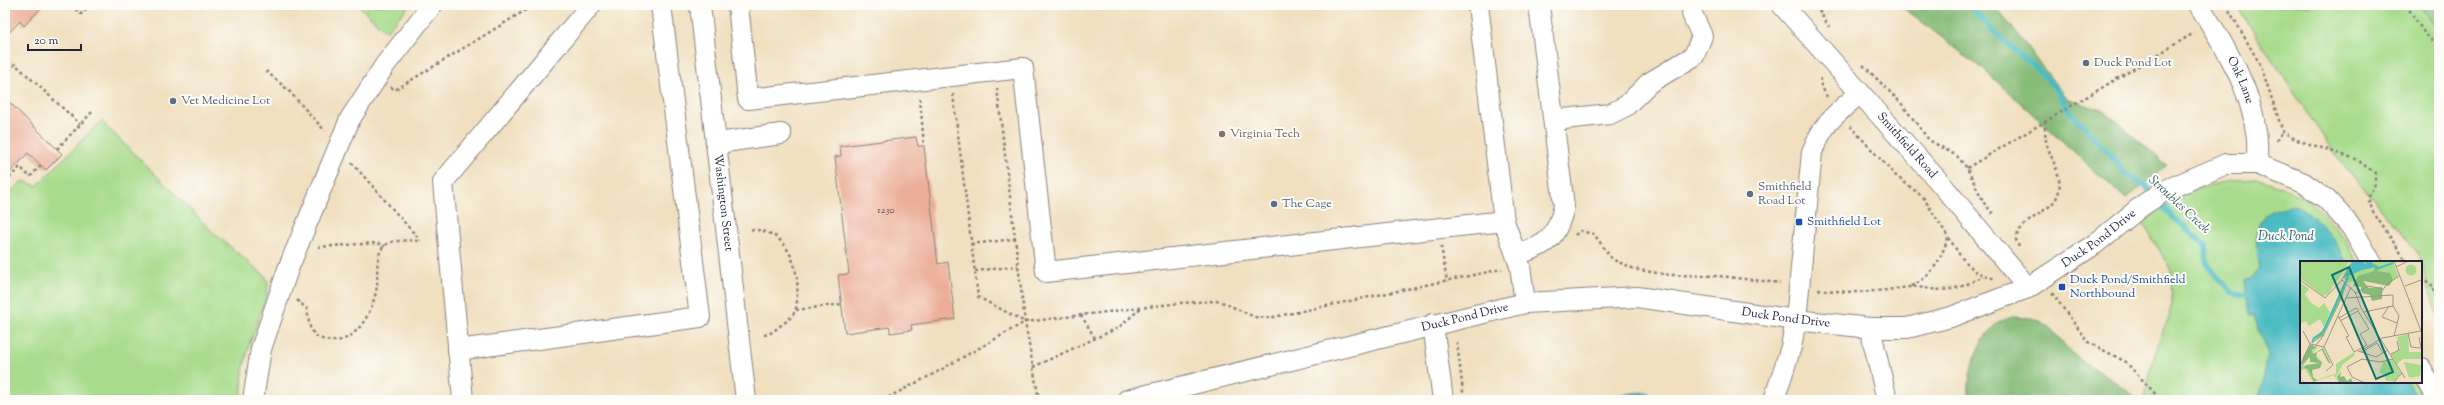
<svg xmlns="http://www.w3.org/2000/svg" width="2444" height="405" viewBox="0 0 2444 405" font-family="'Sorts Mill Goudy',serif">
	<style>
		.green { fill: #a8dc8c; stroke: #657f64 }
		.forest { fill: #86bc78; stroke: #546f5a }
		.water { fill: #4cbbc2; stroke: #376e7e }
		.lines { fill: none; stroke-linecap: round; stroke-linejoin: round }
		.stream { stroke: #4cbbc2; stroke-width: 5.5 }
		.building { fill: #ecae98 }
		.minor-casing { stroke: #89817e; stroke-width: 22 }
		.path { stroke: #89817e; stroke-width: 2.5; stroke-dasharray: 3 3; stroke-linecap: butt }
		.minor { stroke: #fff; stroke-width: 20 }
		.service-dot { fill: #5c6f8a; stroke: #fdfcf7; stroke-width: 1.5 }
		.education-dot { fill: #8d6e63; stroke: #fdfcf7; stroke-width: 1.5 }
		.transit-dot { fill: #1a4fb4; stroke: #fdfcf7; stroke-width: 1.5 }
		.labels { text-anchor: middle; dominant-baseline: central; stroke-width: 4; stroke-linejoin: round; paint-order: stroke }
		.number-label { font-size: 10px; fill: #544552 }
		.service-label { font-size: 12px; fill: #4e5e75; stroke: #fdfcf7; text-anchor: start }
		.street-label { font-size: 12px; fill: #22223b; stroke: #fdfcf7 }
		.education-label { font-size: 12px; fill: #785e54; stroke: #fdfcf7; text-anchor: start }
		.transit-label { font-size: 12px; fill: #164399; stroke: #fdfcf7; text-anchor: start }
		.water-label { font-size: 13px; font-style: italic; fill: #335f71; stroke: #fdfcf7 }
		.inset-river { fill: none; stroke: #4cbbc2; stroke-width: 2 }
		.inset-road { fill: none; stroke: #9e948b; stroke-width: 1 }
		.view { fill: #0f766e; fill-opacity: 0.15; stroke: #0f766e; stroke-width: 2 }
		.inset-edge { fill: none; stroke: #22223b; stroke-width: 2 }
	</style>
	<rect width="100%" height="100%" fill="#fdfcf7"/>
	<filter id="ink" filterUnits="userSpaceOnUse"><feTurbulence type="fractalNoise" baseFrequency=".025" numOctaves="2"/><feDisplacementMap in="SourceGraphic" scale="8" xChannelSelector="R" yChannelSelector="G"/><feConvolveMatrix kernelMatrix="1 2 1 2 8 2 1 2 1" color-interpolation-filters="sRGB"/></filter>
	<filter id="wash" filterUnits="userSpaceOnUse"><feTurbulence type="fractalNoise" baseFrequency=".012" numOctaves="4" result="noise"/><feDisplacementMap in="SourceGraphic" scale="16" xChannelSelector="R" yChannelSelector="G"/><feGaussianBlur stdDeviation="0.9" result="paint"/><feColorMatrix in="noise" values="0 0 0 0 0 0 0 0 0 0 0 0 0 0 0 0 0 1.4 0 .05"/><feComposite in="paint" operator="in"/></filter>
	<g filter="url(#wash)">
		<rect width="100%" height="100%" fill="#f0e0c0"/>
		<g class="green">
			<polygon points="358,5 410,5 386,31"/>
			<polygon points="2236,5 2439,5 2439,318 2418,253 2336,156"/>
			<polygon points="101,121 215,234 265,276 268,282 267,295 249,346 243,371 241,400 5,400 5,197 23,181 37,186"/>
			<path d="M2258,179C2310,194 2332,215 2358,262H2301V382H2416L2425,400H2143L2155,353L2172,305L2171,270L2143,222C2185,191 2205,181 2258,179Z"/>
		</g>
		<g class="forest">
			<polygon points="1900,5 1995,5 2066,98 2104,111 2167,165 2126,199 1984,70"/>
			<polygon points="2421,5 2439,5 2439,33 2423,9"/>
			<path d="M2013,317C2021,318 2031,317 2038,320C2057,330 2060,342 2073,354C2093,371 2119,377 2135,400H1970C1964,373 1982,321 2013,317Z"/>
		</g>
		<g class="water">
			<path d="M2292,206C2316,211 2336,241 2346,262H2301V382H2408L2414,393V400H2259L2268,355L2254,315H2249L2245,280L2251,279L2260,269C2255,235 2249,211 2292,206Z"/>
			<polygon points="1646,392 1659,400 1619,400 1622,394"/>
		</g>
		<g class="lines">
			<polyline class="stream" points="1969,5 1992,30 2039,71 2056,89 2070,112 2115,160 2123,173 2145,185 2174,218 2206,245 2207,264 2231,292 2253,297"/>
		</g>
		<g id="blocks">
			<g class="building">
				<polygon points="5,5 44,5 24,26 20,21 5,37"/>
				<polygon points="5,98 62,154 46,170 28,153 5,178"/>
				<polygon points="916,137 918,146 924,146 938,264 948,262 955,319 911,325 912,330 890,333 890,327 845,333 838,275 849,274 835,157 841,156 840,146"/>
			</g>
		</g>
	</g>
	<g filter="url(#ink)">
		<use href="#blocks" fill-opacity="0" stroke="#89817e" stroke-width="1"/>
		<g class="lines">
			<defs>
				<g id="minor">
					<path id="s1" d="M700,5L746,400"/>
					<polyline points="738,5 748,99 1023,68 1046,272 1504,221 1478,5"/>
					<path id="s2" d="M1782,5L1942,185L2028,288"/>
					<path id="s3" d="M2199,5C2223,44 2250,85 2256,131C2258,142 2257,153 2257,164"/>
					<polyline points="1555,120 1610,114 1626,106 1649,83 1694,56 1702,36 1692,14"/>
					<polyline points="718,143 781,134"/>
					<polyline points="1504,221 1520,266 1525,303"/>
					<path d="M1516,254C1547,247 1557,237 1564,206L1539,5"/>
					<polyline points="1433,324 1443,400"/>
					<polyline points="1870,328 1887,400"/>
					<polyline points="458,350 700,317 661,5"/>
					<polyline points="2421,368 2438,400"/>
					<polyline points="253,400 261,349 288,269 350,119 385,65 432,5"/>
					<polyline points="463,400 443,182 591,5"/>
					<path id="s4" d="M1127,400L1525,303L1637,297L1796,320L1870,328H1907L1951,317L2028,288L2095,244L2143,205L2166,190L2226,164H2257L2304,183L2326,199L2339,213L2352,228L2371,262"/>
					<path d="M1774,400L1791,347L1796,320L1812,152C1824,121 1836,114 1860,93"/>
				</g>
			</defs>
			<use href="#minor" class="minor-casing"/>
			<g class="path">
				<polyline points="71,5 81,14 90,5"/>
				<polyline points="1816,5 1829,27"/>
				<polyline points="2226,5 2261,66 2283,132 2297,140 2356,159 2375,173 2375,184 2368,198 2373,212 2407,262"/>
				<polyline points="2406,5 2423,31 2439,48"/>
				<polyline points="1863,65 1901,103 1929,140 1957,156 1967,168 1984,203 1994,215"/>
				<polyline points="266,71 288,90 325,131"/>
				<polyline points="5,75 15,64 80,124"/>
				<polyline points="1821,78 1820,83 1827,97"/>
				<polyline points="391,87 395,90 534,5"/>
				<polyline points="997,88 1025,322 1039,400"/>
				<polyline points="953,94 978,297 1025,322"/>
				<polyline points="920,98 924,146"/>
				<polyline points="1850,126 1895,175 1923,197 1961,257 1976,272 1995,279"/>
				<polyline points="2276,141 2283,132"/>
				<polyline points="57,149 92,112"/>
				<polyline points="352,163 420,240"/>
				<polyline points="1967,168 2194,33"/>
				<polyline points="5,182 20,167 30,177 41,165"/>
				<path d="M751,230C786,228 800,266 797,296C797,300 797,307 795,311C792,317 786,322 780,326C775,330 771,334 764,335"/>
				<polyline points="1575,235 1580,231 1594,234 1612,259 1634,269 1669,275 1719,276 1780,283"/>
				<polyline points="971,244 1015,239"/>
				<polyline points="1441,246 1447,282"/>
				<polyline points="318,247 377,243 385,246"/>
				<path d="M2019,247L2016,240C2019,217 2056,213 2059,190C2062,176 2051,158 2047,145C2045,137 2045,129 2045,121"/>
				<polyline points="975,271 1018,266"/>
				<polyline points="2421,277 2433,286 2439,308"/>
				<path d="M1911,286C1933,276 1940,260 1948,238"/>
				<path d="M1818,289C1854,294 1873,292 1909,287C1916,286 1924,288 1931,289C1951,292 1965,286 1983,276"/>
				<polyline points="2052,293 2088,342 2126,362 2161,400"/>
				<path d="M297,300L307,309C310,322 307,333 322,339C354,350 373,313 377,286C378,274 375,257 383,247C391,238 410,241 421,241"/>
				<polyline points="796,310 842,304"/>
				<polyline points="1081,315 1096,340"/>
				<polyline points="1457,342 1464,400"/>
				<polyline points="1033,367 1118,328 1141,308"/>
				<polyline points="883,400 937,372 1025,322 1180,303 1215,301 1222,302 1255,317 1269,318 1502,269"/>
			</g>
			<use href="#minor" class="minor"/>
		</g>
	</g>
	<g class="service-dot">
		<circle cx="2086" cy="63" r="4"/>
		<circle cx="173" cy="101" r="4"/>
		<circle cx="1750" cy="194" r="4"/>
		<circle cx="1274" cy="204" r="4"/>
	</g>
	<circle class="education-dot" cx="1222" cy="134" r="4"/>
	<g class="transit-dot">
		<rect x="1795" y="218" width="8" height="8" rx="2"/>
		<rect x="2058" y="283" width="8" height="8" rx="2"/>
	</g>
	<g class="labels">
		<g class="number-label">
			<text x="886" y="210">1230</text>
		</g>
		<g class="service-label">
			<text x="2094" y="63">Duck Pond Lot</text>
			<text x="181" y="101">Vet Medicine Lot</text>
			<text x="1758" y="187">Smithfield<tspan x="1758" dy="14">Road Lot</tspan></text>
			<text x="1282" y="204">The Cage</text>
		</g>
		<g class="street-label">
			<text stroke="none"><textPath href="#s3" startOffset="86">Oak Lane</textPath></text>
			<text stroke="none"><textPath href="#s2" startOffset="188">Smithfield Road</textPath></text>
			<text stroke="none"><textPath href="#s1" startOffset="199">Washington Street</textPath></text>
			<text stroke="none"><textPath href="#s4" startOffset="1008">Duck Pond Drive</textPath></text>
			<text stroke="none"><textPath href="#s4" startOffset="348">Duck Pond Drive</textPath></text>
			<text stroke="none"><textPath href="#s4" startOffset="672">Duck Pond Drive</textPath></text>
		</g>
		<g class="education-label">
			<text x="1230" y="134">Virginia Tech</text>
		</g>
		<g class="transit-label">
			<text x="1807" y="222">Smithfield Lot</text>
			<text x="2070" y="280">Duck Pond/Smithfield<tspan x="2070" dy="14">Northbound</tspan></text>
		</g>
		<g class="water-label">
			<text transform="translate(2179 205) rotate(43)">Stroubles Creek</text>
			<text x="2286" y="237">Duck Pond</text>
		</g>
	</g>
	<g transform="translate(2300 261)">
		<rect width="122" height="122" fill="#f0e0c0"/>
		<path d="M0,0H50L28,33L23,35L0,17ZM53,0H93L98,15L88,22L72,15L47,22L43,16ZM105.5 9a5.5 5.5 0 1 1 11 0a5.5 5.5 0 1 1-11 0ZM0,21L9,28L5,33L10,41L19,47L24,42L30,51L24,66L20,58L9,65L6,60L0,63ZM108,73L109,91H121L122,98H103L97,103L91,93L100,88L97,76ZM12,84L18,86L13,91L23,102L9,109L14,120L34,113H36V103L54,91L55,94L43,103L36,116L38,122L34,114L13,121L5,108L2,109L1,116L5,122L2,120L1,116L2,106ZM15,85L12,91L22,102L9,108L3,107L8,92ZM93,99L101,112L95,120H86L84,114L79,111L83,101ZM104,101L121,104L120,115L109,117Z" fill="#a8dc8c" fill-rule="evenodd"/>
		<path d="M75,2L78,6L84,5L77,10L90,12L93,19L89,25L63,20L69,27L82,26V38L72,40L70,34L62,32L61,26L53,25L58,15L74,10ZM44,22L46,24L42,37L24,74L12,82L24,67ZM10,84L16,86L12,89L13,93L23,87L31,103L28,101L22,89L17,91L16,96L22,102L20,107L12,109L13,116L17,119L14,121L8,108L3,107L6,104L20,102L10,101V96L3,103L0,114L3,96ZM41,110L40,116L44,115L47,120L51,117L53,122H39L37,116Z" fill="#86bc78"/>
		<path d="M53,0H63L66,4V0H71L76,6L62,9L44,17Z" fill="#4cbbc2"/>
		<path class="inset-river" d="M75,6L79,7L93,2M12,82L14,77L23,71L48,16"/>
		<path class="inset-road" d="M94,0L121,70M96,6L108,0M0,19L25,37L42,19M42,19L55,31L61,47L105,117M42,19L52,0M105,25L121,19M56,32L68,25L83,28M80,33L87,23L99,15M46,37L93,34V45M89,45L82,56L97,62M93,45L99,55L94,75M64,51L93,45M38,55L49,75L46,76L54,91L67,84L60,73L69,68L58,50L40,60M39,57L56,47L59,49M3,70L10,83M108,72L111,86L120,87M119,76L122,92M16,84L24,74M24,86L51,26M24,86L33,104L26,110M58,90L76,96L88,89M59,91L82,77L121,70M62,91L77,82L83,92M91,93L99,89L97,80M0,105L10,83L24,86M65,122L52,116L47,106L62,98L80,101L93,98M93,122L102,112"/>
		<path class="view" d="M49,6L93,111L76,118L32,14Z"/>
		<rect width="122" height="122" class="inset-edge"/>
	</g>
	<rect width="2444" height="405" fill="none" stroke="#fdfcf7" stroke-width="20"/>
	<path d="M28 44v6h53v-6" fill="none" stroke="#22223b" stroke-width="2"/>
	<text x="34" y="44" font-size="12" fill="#22223b" stroke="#fdfcf7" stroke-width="3" paint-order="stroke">20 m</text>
</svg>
